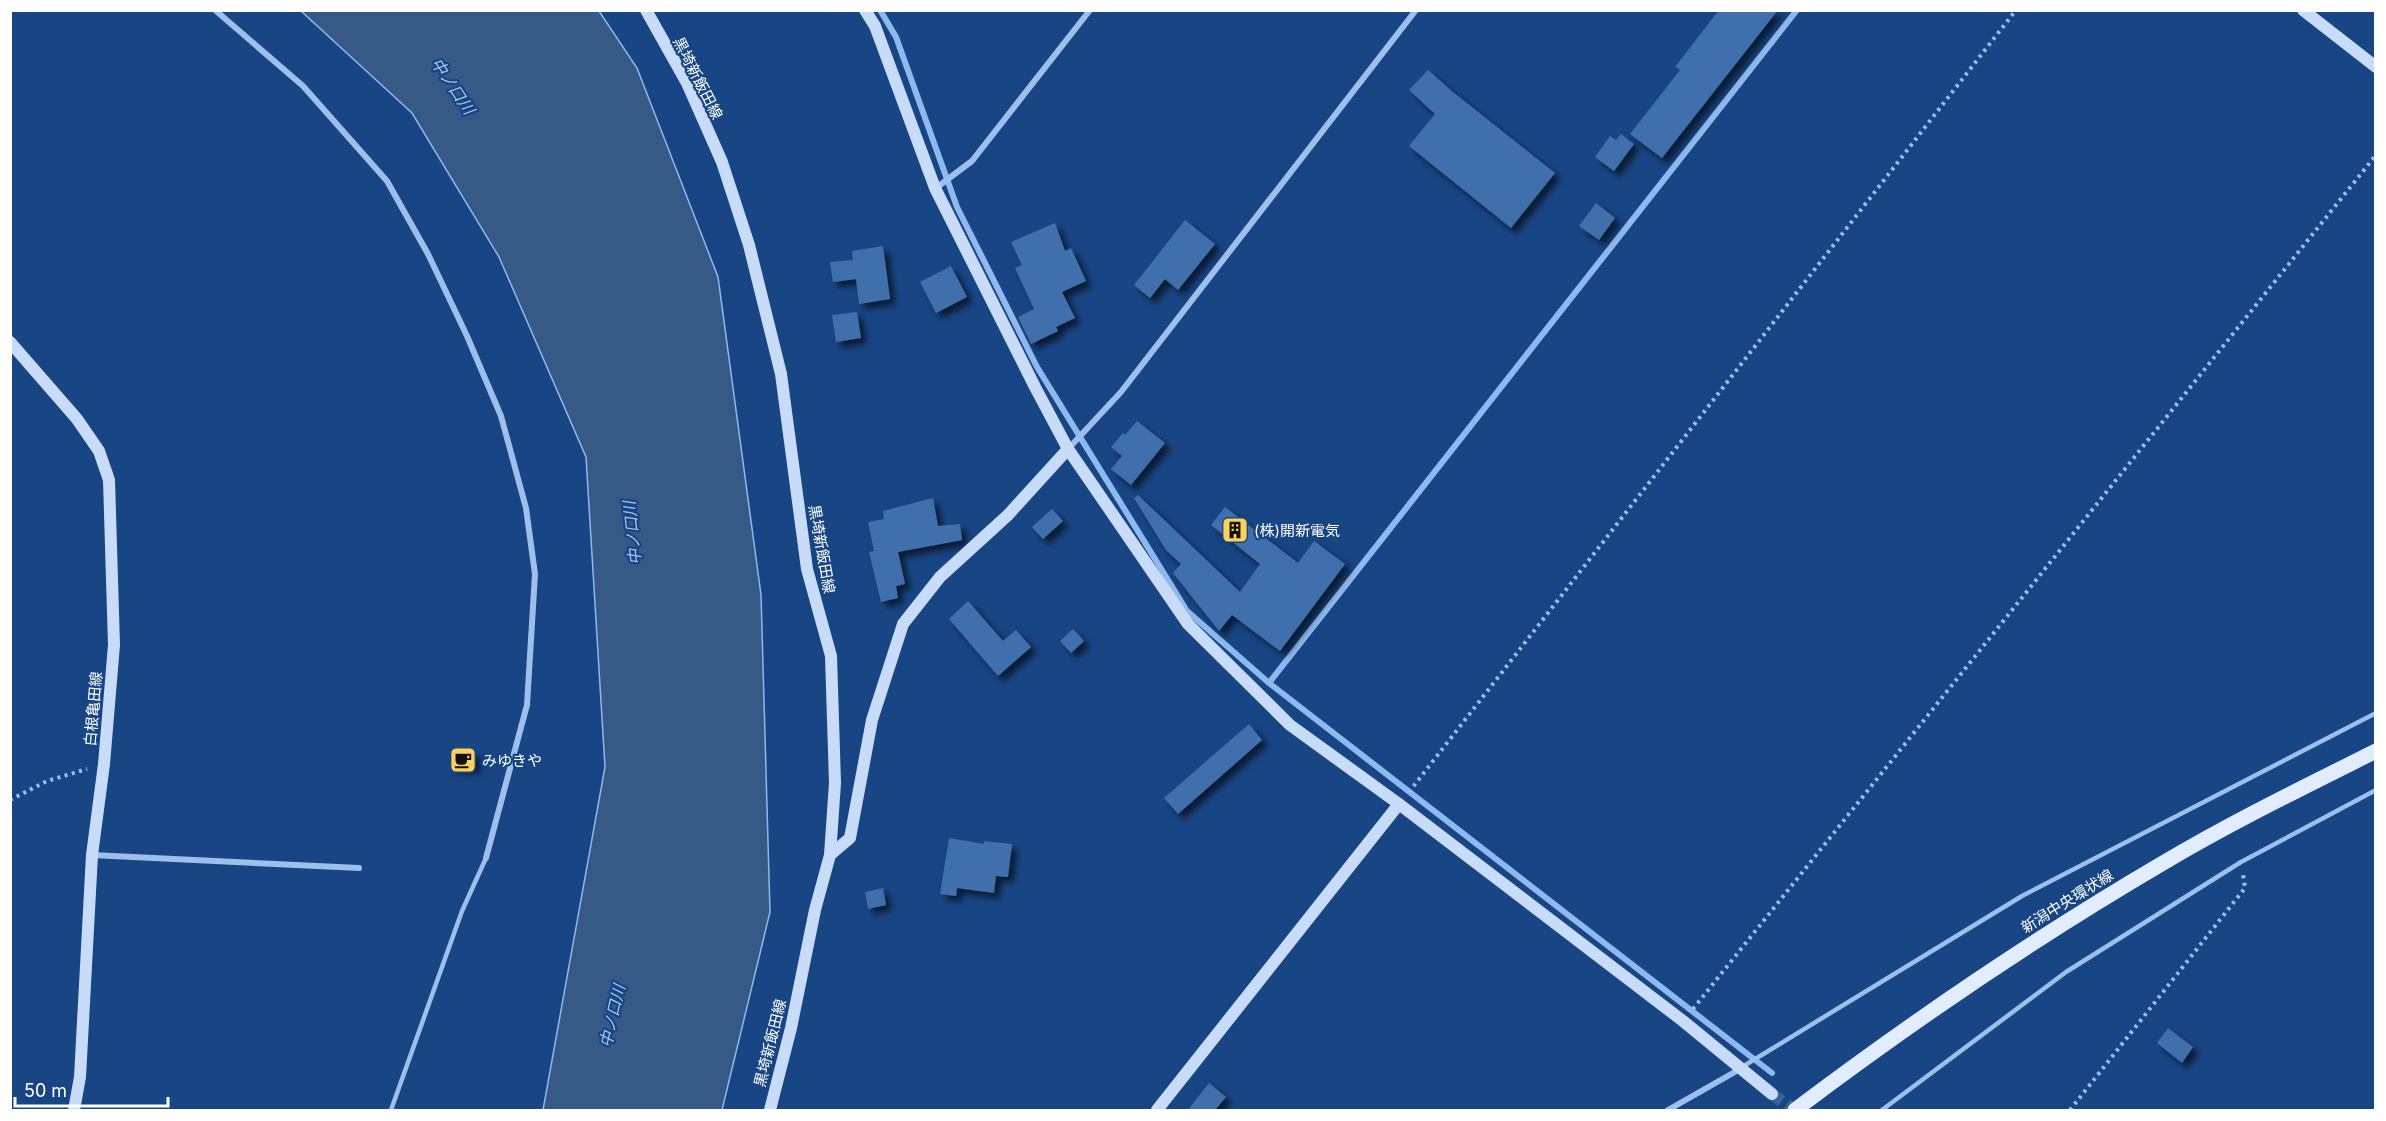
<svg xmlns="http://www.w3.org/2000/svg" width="2386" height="1121" viewBox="0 0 2386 1121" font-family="Inter,'Noto Sans JP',sans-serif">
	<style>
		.water { fill: #375986; stroke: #8eb9ee; stroke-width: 1.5 }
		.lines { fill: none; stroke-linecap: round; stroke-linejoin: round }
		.stream { stroke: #8eb9ee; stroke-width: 6 }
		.building { fill: #416fac; filter: url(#shadow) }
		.secondary-tunnel { stroke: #3b6196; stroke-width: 12; stroke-dasharray: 12 6; stroke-linecap: butt }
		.path { stroke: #9cbfec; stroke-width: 4; stroke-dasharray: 3 4.5; stroke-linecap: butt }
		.lane { stroke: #9cbfec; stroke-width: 4.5 }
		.street { stroke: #9cbfec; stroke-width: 6 }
		.secondary { stroke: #c8dcf9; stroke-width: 12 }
		.primary { stroke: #e1ecff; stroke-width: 15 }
		.labels { text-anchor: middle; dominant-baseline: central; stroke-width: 4.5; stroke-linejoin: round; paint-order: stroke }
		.street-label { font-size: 15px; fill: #fff; stroke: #184583 }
		.poi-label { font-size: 15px; fill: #fff; stroke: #184583; text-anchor: start }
		.water-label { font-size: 16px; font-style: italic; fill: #a7c9f3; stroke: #184583 }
	</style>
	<defs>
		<filter id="shadow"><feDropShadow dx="5.5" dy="5.5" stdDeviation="3" flood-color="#0009"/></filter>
	</defs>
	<rect width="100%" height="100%" fill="#184583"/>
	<polygon class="water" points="301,11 599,11 637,68 718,277 761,595 770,912 722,1110 543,1110 605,767 586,457 499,257 412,113"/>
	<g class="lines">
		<g class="stream">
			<polyline points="880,10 896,37 957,207 1037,367 1187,611 1269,683 1772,1073"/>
			<polyline points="1269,683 1797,10"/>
		</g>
	</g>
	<g class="building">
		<polygon points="1719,10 1778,10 1662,158 1630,134 1680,70 1675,67"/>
		<polygon points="1428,70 1453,92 1555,173 1511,228 1409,146 1435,114 1409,90"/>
		<polygon points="1621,134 1634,144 1614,171 1595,157 1610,136 1616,140"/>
		<polygon points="1596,203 1615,218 1599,240 1579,226"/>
		<polygon points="1185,220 1215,244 1178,290 1165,279 1150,298 1134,285"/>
		<polygon points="1055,223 1065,251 1071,248 1086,281 1062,292 1075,318 1056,327 1058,331 1031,344 1018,317 1034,309 1015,268 1022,265 1011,242"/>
		<polygon points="883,246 890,299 859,304 856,279 833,282 830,262 853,260 852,251"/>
		<polygon points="951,266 967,297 936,313 920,282"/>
		<polygon points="857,312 861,338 836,342 832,315"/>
		<polygon points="1137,421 1165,443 1131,485 1111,469 1122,456 1111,447 1123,433 1125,435"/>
		<polygon points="1138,495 1240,592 1260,564 1211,525 1225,507 1298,563 1314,541 1345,564 1280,651 1232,615 1219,631 1173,573 1181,564 1166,550 1134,498"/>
		<polygon points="933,498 938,526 960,524 962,540 898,552 905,584 896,586 898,598 881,602 869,552 874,551 868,522 884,519 883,511"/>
		<polygon points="1052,509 1063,521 1043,539 1032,527"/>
		<polygon points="968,601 1003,641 1016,630 1031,647 998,676 949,619"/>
		<polygon points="1073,629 1084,641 1071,653 1060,641"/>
		<polygon points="1249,724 1262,740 1178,814 1164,798"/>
		<polygon points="450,751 475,752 475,768 450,768"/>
		<polygon points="949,838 984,844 984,841 1012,844 1008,877 996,876 994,893 957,888 956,896 940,894"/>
		<polygon points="883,888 886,905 868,909 865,892"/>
		<polygon points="2168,1028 2193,1047 2182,1063 2157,1043"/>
		<polygon points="1209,1083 1226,1097 1215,1110 1188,1110"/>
	</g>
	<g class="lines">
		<polyline class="secondary-tunnel" points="1772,1094 1794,1110"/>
		<g class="path">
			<polyline points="1409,792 2016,10"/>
			<polyline points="10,800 47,781 87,769"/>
			<polyline points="1693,1009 2376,155"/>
			<polyline points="2070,1110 2245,888 2243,874"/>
		</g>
		<g class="lane">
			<polyline points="1742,1067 2022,896 2376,713"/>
			<polyline points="391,1110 462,911 486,858"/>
			<polyline points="1882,1110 2066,972 2241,862 2376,790"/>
		</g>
		<g class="street">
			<polyline points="215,10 303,86 387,181 428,254 467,336 501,416 526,508 535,574 527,705 486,858"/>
			<polyline points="936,188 972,161 1090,10"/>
			<polyline points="1068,449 1121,392 1416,10"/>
			<polyline points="92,855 359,868"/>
			<polyline points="1668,1110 1740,1069"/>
		</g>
		<g class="secondary">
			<polyline points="646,10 687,83 722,162 749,245 781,374 807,569 831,656 835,783 830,855 815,910 791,1028 770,1110"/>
			<polyline points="865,10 875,26 935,188 1035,387 1068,449 1188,624 1290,725 1399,804 1683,1021 1772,1094"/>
			<polyline points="2303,10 2376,67"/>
			<polyline points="10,342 77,419 99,451 109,480 114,645 104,764 92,855 80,1077 74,1110"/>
			<polyline points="830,855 850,838 872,720 903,624 940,577 1008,515 1068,449"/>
			<polyline points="1157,1110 1399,804"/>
		</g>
		<path class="primary" d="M1795,1110C1913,1021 2035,938 2163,863C2232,822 2304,787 2376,751"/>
	</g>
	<defs>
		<symbol id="building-square" viewBox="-11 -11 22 22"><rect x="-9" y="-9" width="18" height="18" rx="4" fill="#ffd257" stroke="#184583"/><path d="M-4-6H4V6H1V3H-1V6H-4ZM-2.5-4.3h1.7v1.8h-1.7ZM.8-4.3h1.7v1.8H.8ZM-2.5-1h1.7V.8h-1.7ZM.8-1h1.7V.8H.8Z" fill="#111"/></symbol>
		<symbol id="cafe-square" viewBox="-11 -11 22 22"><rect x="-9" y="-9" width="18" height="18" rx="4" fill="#ffd257" stroke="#184583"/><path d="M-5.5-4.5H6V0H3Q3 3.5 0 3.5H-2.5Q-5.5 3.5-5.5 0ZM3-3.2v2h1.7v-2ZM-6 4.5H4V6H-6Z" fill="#111"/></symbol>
	</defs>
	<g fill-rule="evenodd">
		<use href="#building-square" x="1220" y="515" width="30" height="30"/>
		<use href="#cafe-square" x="448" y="745" width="30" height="30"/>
	</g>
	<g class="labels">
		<g class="street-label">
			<text transform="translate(698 78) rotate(63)">黒埼新飯田線</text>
			<text transform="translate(822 549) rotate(80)">黒埼新飯田線</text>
			<text transform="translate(93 709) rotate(-85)">白根亀田線</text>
			<text transform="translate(2067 901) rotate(-32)">新潟中央環状線</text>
			<text transform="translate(770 1043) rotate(-76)">黒埼新飯田線</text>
		</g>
		<g class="poi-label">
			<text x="1254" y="530">(株)開新電気</text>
			<text x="482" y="760">みゆきや</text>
		</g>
		<g class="water-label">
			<text transform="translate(453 86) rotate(56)">中ノ口川</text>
			<text transform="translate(632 533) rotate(-96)">中ノ口川</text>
			<text transform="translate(612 1016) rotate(-77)">中ノ口川</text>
		</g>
	</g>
	<rect width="2386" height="1121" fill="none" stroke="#ffffff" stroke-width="24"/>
	<path d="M15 1097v9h153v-9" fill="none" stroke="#ffffff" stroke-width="3"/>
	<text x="24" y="1097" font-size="18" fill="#ffffff" stroke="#184583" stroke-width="4.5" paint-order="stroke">50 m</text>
</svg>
